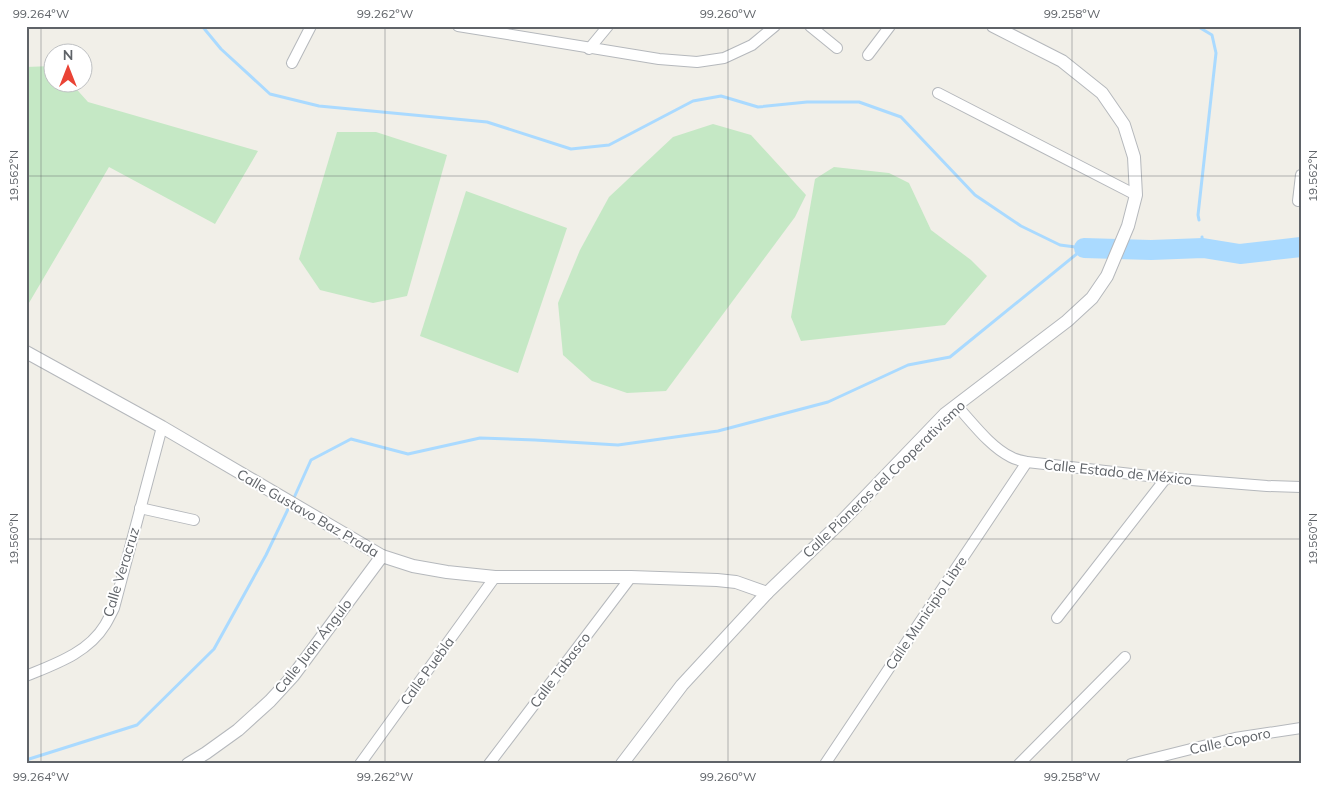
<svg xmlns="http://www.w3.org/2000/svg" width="1327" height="790" viewBox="0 0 1327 790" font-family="Mulish,sans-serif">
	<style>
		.green { fill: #c5e8c5 }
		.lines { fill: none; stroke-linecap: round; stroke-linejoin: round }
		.stream { stroke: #aadaff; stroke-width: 3 }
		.river { stroke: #aadaff; stroke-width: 20 }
		.minor-casing { stroke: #b5b8bc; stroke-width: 12 }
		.tertiary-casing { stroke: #b5b8bc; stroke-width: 14 }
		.minor { stroke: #fff; stroke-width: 10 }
		.tertiary { stroke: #fff; stroke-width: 12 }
		.ticks { fill: none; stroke: #5f6368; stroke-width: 1; stroke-opacity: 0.45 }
		.labels { text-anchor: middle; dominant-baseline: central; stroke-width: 4; stroke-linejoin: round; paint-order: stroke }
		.street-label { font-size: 14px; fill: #5f6368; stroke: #fff }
		.neatline { fill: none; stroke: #5f6368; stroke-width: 2 }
		.ticks-label { font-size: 12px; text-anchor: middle; fill: #5f6368 }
	</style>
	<rect width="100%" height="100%" fill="#f1efe8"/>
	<g class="green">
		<polygon points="52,66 52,82 71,83 88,102 258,151 215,224 109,167 26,308 26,67"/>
		<polygon points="713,124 751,135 806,195 795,217 666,391 627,393 592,381 563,355 558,303 580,250 609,197 673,137"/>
		<polygon points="337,132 376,132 447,155 407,296 373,303 320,290 299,259"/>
		<polygon points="834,167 889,173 909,183 931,230 971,260 987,276 945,325 801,341 791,317 815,179"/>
		<polygon points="466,191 567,228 518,373 420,336"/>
	</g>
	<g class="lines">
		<g class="stream">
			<polyline points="202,26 221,49 270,94 319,106 487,122 571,149 609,145 693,101 721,96 758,107 807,102 859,102 901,117 975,195 1021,226 1060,245 1083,248"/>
			<polyline points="1197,26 1212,35 1216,53 1198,215 1199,220"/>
			<polyline points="1202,237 1203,248"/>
			<polyline points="293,500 311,460 351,439 408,454 480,438 535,440 618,445 718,431 828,402 908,365 950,357 1084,248"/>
			<polyline points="26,760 137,725 214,649 266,555 290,505"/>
		</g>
		<polyline class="river" points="1084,248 1151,250 1203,248 1240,254 1301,247"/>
		<defs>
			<g id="minor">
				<polyline points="458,26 659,59 697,62 724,58 752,45 775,26"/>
				<polyline points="810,26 837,48"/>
				<polyline points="589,49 608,26"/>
				<polyline points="868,55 890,26"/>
				<polyline points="292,63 311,26"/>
				<polyline points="938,93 1136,195"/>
				<polyline points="1298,201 1301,175"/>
				<path d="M956,405C972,422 990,447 1011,457C1016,460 1022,461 1027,462L1166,478L1267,486L1301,487"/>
				<polyline points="140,508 194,520"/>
				<polyline points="1057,618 1166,478"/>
				<path d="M26,676C55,664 88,653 105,625C108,620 111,614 114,608L162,427"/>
				<polyline points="360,764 495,577"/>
				<polyline points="489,764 631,577"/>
				<polyline points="825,764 1027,462"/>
				<polyline points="1019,764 1125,657"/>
				<polyline points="1131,764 1235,738 1301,728"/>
			</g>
			<g id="tertiary">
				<polyline points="26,352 162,427 382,556 413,566 447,572 495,577 631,577 717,580 736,582 767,593"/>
				<polyline points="188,764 206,753 238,730 270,701 293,676 382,556"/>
				<polyline points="622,764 682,685 767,593 842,521 945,414 1067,321 1092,298 1107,276 1128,226 1136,195 1134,157 1124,125 1102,93 1062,61 993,26"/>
			</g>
		</defs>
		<use href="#minor" class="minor-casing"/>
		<use href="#tertiary" class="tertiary-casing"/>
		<use href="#minor" class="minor"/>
		<use href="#tertiary" class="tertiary"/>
	</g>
	<path class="ticks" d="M41,26V764M385,26V764M728,26V764M1072,26V764M26,176H1301M26,539H1301"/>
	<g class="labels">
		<g class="street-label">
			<text transform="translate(1118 472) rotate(6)">Calle Estado de México</text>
			<text transform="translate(884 479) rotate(-44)">Calle Pioneros del Cooperativismo</text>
			<text transform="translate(308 513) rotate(30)">Calle Gustavo Baz Prada</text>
			<text transform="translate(121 572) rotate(-73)">Calle Veracruz</text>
			<text transform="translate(926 613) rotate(-56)">Calle Municipio Libre</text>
			<text transform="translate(313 646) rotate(-52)">Calle Juan Ángulo</text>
			<text transform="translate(560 670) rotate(-53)">Calle Tabasco</text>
			<text transform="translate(427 671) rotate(-54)">Calle Puebla</text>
			<text transform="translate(1230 741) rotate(-12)">Calle Coporo</text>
		</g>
	</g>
	<rect width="1327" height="790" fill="none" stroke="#ffffff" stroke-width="55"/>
	<g transform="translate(68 68)"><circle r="24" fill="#ffffff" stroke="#bfc1c3"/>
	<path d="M0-4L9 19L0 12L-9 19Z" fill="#ea4335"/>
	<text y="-8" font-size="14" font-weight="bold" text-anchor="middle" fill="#5f6368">N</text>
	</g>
	<rect x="28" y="28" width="1272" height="734" class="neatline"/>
	<g class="ticks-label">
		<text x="41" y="18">99.264°W</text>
		<text x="385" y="18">99.262°W</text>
		<text x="728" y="18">99.260°W</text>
		<text x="1072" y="18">99.258°W</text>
		<text transform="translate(14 176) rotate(-90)" y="4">19.562°N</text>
		<text transform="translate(1313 176) rotate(-90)" y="4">19.562°N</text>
		<text transform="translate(14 539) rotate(-90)" y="4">19.560°N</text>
		<text transform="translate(1313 539) rotate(-90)" y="4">19.560°N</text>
		<text x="41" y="781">99.264°W</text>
		<text x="385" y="781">99.262°W</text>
		<text x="728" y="781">99.260°W</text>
		<text x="1072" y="781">99.258°W</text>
	</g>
</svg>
